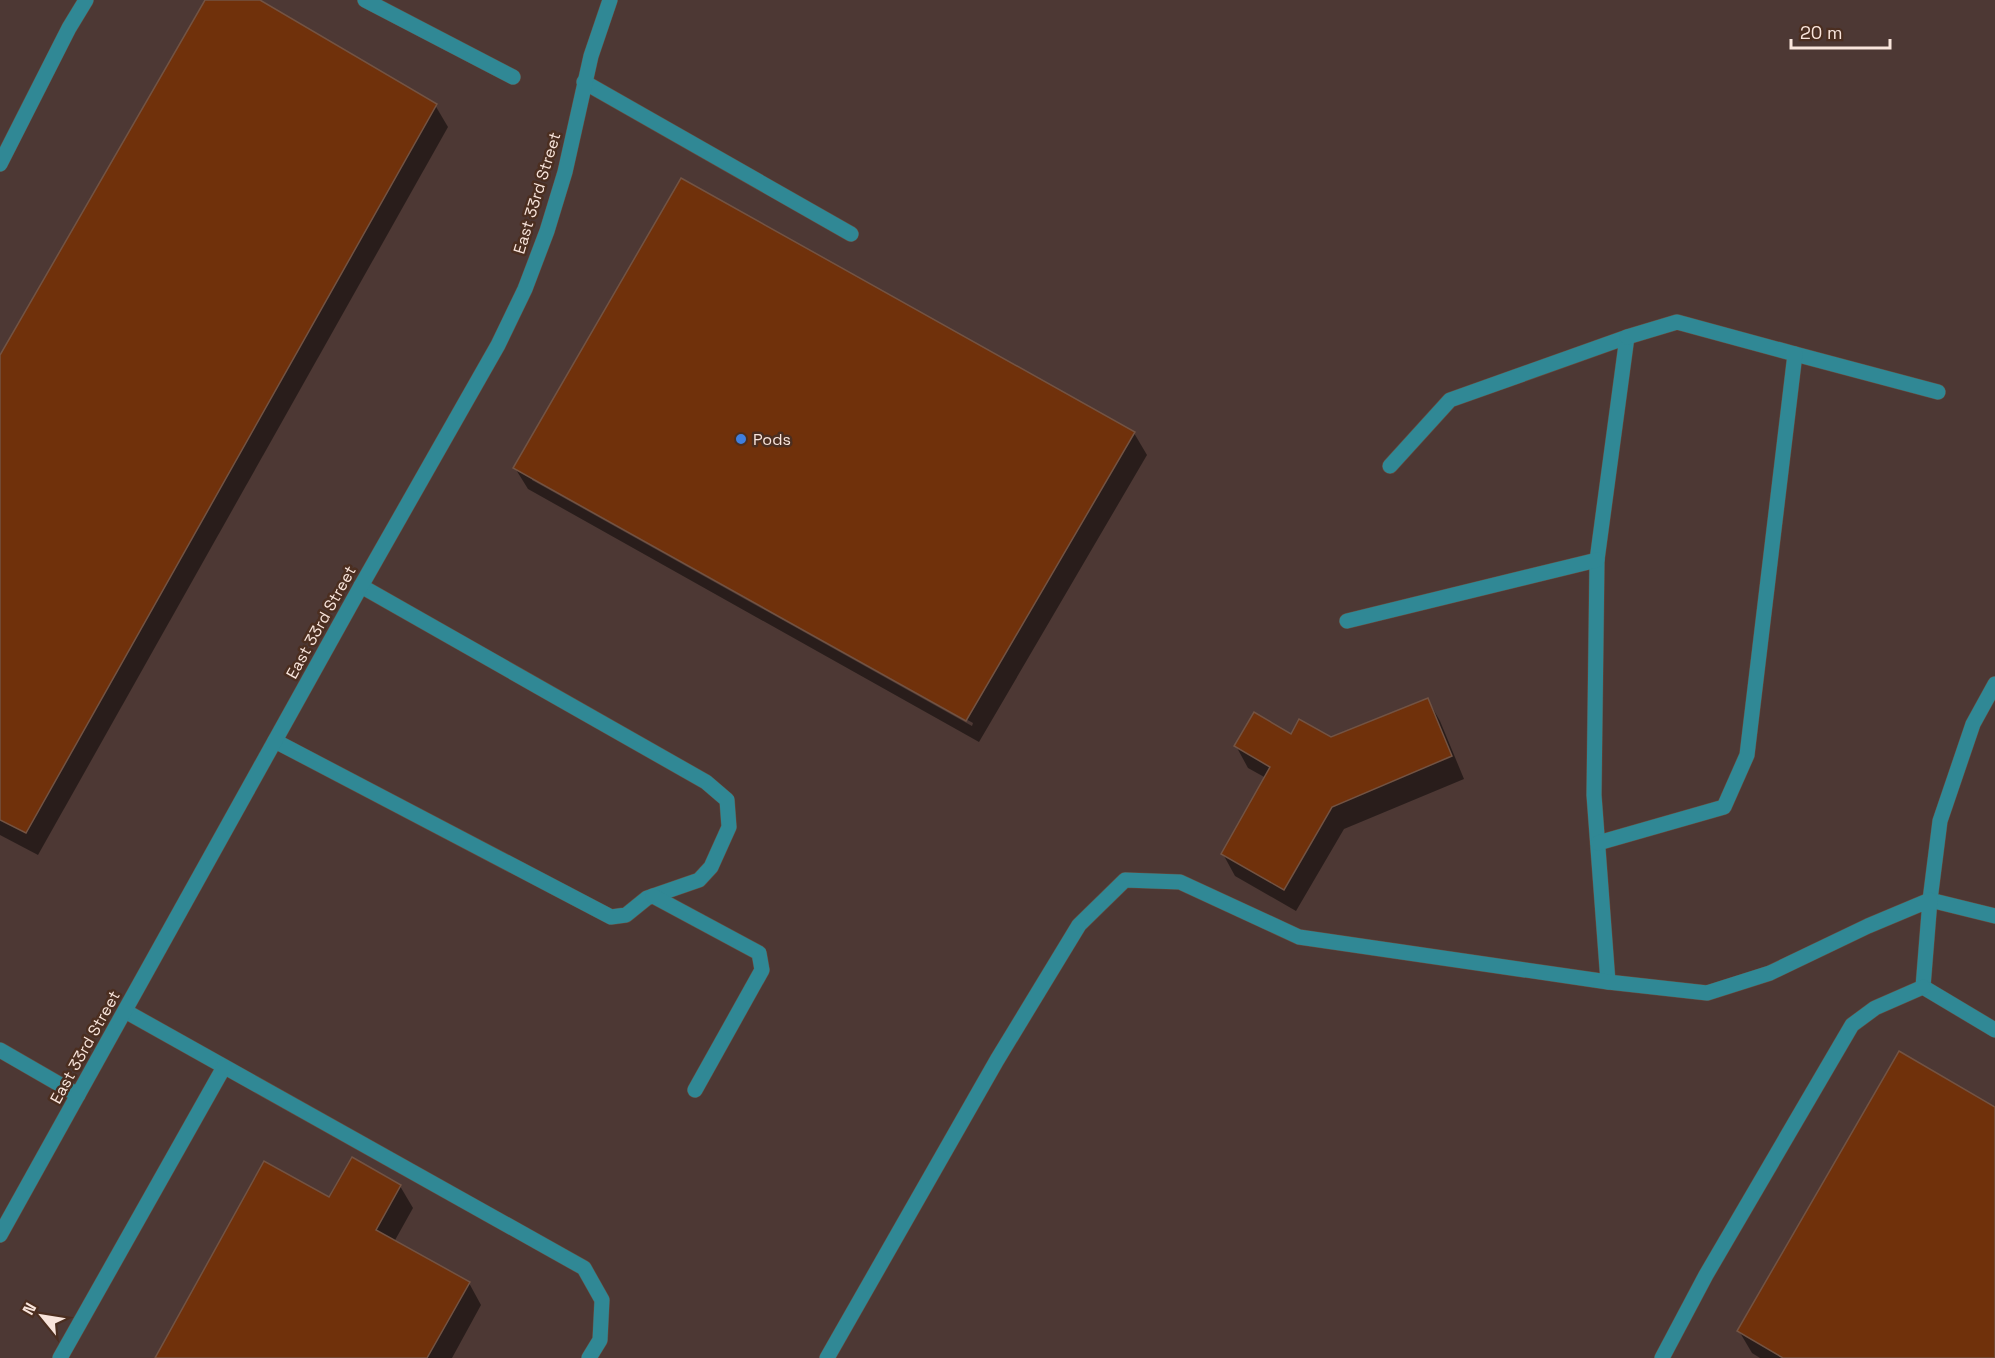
<svg xmlns="http://www.w3.org/2000/svg" width="1995" height="1358" viewBox="0 0 1995 1358" font-family="'Space Grotesk',sans-serif">
	<style>
		.industrial { fill: #4d3834 }
		.shadow { fill: #0007; fill-rule: evenodd }
		.building { fill: #70310b; stroke: #735343; stroke-width: 1.5 }
		.lines { fill: none; stroke-linecap: round; stroke-linejoin: round }
		.minor-casing { stroke: #674b3e; stroke-width: 16 }
		.minor { stroke: #308895; stroke-width: 15 }
		.shop-dot { fill: #3f7fe0; stroke: #4b2e20; stroke-width: 2 }
		.labels { text-anchor: middle; dominant-baseline: central; stroke-width: 5; stroke-linejoin: round; paint-order: stroke }
		.street-label { font-size: 16px; fill: #f9e5dc; stroke: #4b2e20 }
		.poi-label { font-size: 16px; fill: #f9e5dc; stroke: #4b2e20; text-anchor: start }
	</style>
	<rect width="100%" height="100%" fill="#4b2e20"/>
	<rect class="industrial" x="0" y="0" width="1995" height="1358"/>
	<g class="shadow">
		<polygon points="207,0 257,0 435,105 448,127 38,855 0,835 0,358"/>
		<path d="M1134,433L1147,455L979,742L528,489L515,468ZM532,476L973,723L972,726L532,480Z"/>
		<polygon points="1428,700 1440,721 1464,779 1344,829 1296,911 1235,876 1223,854 1266,778 1248,768 1236,746 1292,736 1331,739"/>
		<polygon points="1995,1108 1995,1358 1760,1358 1752,1353 1739,1331"/>
		<polygon points="400,1186 413,1208 394,1242 469,1283 481,1305 452,1358 156,1358 330,1199"/>
	</g>
	<g class="building">
		<polygon points="205,0 260,0 437,104 26,833 0,820 0,355"/>
		<polygon points="681,178 1135,432 966,721 513,468"/>
		<polygon points="1428,698 1452,756 1332,807 1284,890 1221,854 1270,767 1234,746 1254,712 1291,734 1299,719 1331,737"/>
		<polygon points="1899,1051 1995,1107 1995,1358 1783,1358 1737,1331"/>
		<polygon points="352,1157 401,1185 376,1230 470,1282 427,1358 155,1358 264,1161 329,1197"/>
	</g>
	<g class="lines">
		<defs>
			<g id="minor">
				<polyline points="365,0 513,77"/>
				<polyline points="584,82 851,234"/>
				<polyline points="0,164 69,28 86,0"/>
				<polyline points="1795,354 1938,392"/>
				<polyline points="1390,466 1450,400 1627,337 1597,560 1594,795 1608,982"/>
				<polyline points="1347,621 1597,560"/>
				<polyline points="1995,684 1973,724 1940,821 1930,900 1995,916"/>
				<polyline points="275,741 611,917 626,915 647,898 699,880 711,867 729,827 727,800 706,782 361,586"/>
				<polyline points="1598,843 1724,807 1747,755 1795,354 1677,322 1627,337"/>
				<polyline points="653,896 759,953 762,970 695,1090"/>
				<polyline points="125,1011 584,1268 602,1300 600,1340 589,1358"/>
				<polyline points="0,1050 78,1095"/>
				<polyline points="0,1235 361,586 498,345 525,289 547,231 565,172 591,56 610,0"/>
				<polyline points="60,1358 224,1067"/>
				<polyline points="827,1358 997,1060 1079,925 1125,880 1180,882 1299,937 1608,982 1707,993 1770,973 1868,926 1930,900 1923,987 1995,1030"/>
				<polyline points="1662,1358 1706,1275 1852,1025 1875,1008 1923,987"/>
			</g>
		</defs>
		<use href="#minor" class="minor-casing"/>
		<use href="#minor" class="minor"/>
	</g>
	<circle class="shop-dot" cx="741" cy="439" r="6"/>
	<g class="labels">
		<g class="street-label">
			<text transform="translate(537 193) rotate(-73)">East 33rd Street</text>
			<text transform="translate(321 622) rotate(-61)">East 33rd Street</text>
			<text transform="translate(85 1047) rotate(-61)">East 33rd Street</text>
		</g>
		<g class="poi-label">
			<text x="753" y="439">Pods</text>
		</g>
	</g>
	<g transform="translate(42 1316) rotate(300)" stroke="#4b2e20" stroke-width="4.5" paint-order="stroke">
	<path d="M0-4.5L10 22L0 15L-10 22Z" fill="#f9e5dc"/>
	<text y="-9" font-size="16" font-weight="bold" text-anchor="middle" fill="#f9e5dc">N</text>
	</g>
	<path d="M1791 39v9h99v-9" fill="none" stroke="#f9e5dc" stroke-width="3"/>
	<text x="1800" y="39" font-size="18" fill="#f9e5dc" stroke="#4b2e20" stroke-width="4.5" paint-order="stroke">20 m</text>
</svg>
